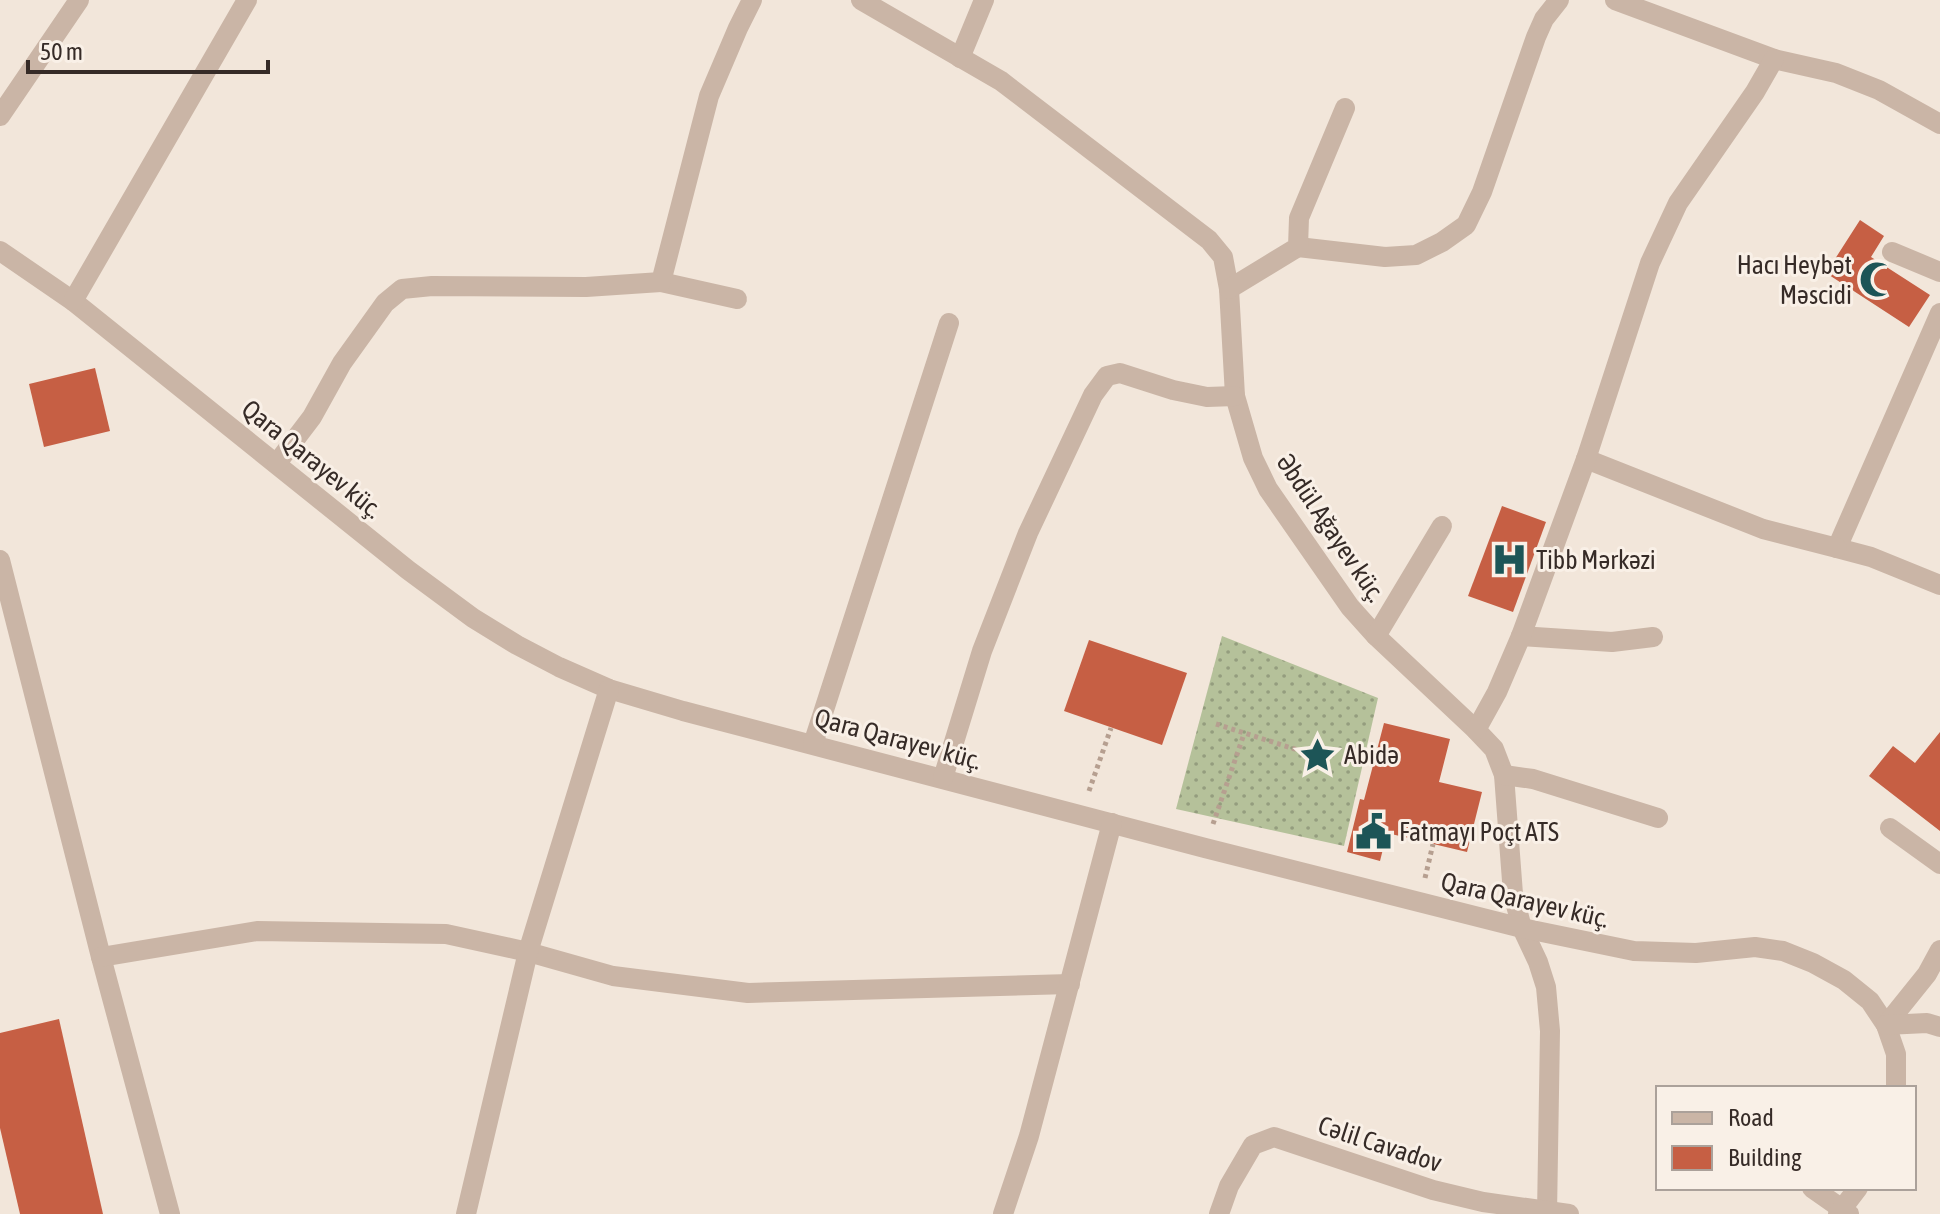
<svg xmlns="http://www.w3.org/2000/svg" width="1940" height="1214" viewBox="0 0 1940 1214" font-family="'Asap Condensed',sans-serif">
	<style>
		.grass { fill: url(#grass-dots) }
		.building { fill: #c65f44 }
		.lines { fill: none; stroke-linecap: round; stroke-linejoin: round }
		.path { stroke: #b69f90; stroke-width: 5; stroke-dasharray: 4 4; stroke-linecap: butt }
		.minor { stroke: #cab5a6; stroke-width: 20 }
		.labels { text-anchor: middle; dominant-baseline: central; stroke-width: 6; stroke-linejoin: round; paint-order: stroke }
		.poi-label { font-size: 26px; fill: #362b27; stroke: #f9f0e7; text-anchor: start }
		.street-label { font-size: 26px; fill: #362b27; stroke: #f9f0e7 }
	</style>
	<defs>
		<pattern id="grass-dots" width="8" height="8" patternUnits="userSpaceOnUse" patternTransform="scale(2)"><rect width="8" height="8" fill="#b5c19a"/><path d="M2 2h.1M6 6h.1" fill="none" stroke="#949d7e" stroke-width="1.8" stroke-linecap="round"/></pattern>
	</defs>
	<rect width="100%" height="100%" fill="#f2e6da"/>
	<polygon class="grass" points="1222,636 1378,698 1344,846 1176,809"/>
	<g class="building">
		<polygon points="1860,220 1884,236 1871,257 1930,295 1909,327 1826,273"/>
		<polygon points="95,368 110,431 44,447 29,384"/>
		<polygon points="1502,506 1546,522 1513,612 1468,596"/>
		<polygon points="1089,640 1187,673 1162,745 1064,711"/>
		<polygon points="1384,723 1450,739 1439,782 1482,792 1467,852 1387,833 1380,861 1347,852 1360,799 1364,800"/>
		<polygon points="1940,732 1940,831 1869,776 1893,746 1915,763"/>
		<polygon points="59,1019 103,1214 20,1214 0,1128 0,1033"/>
	</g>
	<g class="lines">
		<g class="path">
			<polyline points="1216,724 1304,752"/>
			<polyline points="1089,791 1111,728"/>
			<polyline points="1213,824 1244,734"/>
			<polyline points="1425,878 1433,844"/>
		</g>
		<g class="minor">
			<polyline points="861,0 1001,81 1209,240 1223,257 1229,289 1235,396 1253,458 1268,489 1350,607 1376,636 1476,730 1494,749 1504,775 1513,894 1522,928 1538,962 1546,987 1550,1031 1547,1214"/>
			<polyline points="1615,0 1774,59 1836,73 1879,90 1940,124"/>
			<polyline points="960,58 984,0"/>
			<polyline points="0,116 79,0"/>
			<polyline points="1298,247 1385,257 1416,255 1442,242 1466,225 1482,192 1536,37 1544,19 1559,0"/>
			<polyline points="0,251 73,301 408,570 473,618 517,645 559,667 609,689 683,711 1205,848 1522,928 1634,951 1696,953 1755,947 1783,951 1813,963 1844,980 1870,1001 1886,1025 1896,1054 1896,1088"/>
			<polyline points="1892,252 1940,272"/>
			<polyline points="661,282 737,299"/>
			<polyline points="1229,289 1298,247 1299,218 1345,108"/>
			<polyline points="73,301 247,0"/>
			<polyline points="1940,313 1837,548 1871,557 1940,585"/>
			<polyline points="1586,459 1763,529 1837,548"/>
			<polyline points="277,463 312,417 342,363 385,303 402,289 432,286 586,287 661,282 709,96 738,28 752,0"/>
			<polyline points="0,560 101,957 170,1214"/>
			<polyline points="1376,636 1442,526"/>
			<polyline points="1521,636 1612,642 1653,637"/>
			<polyline points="1476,730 1497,692 1521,636 1586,459 1650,263 1678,203 1755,92 1774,59"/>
			<polyline points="813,744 949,323"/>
			<polyline points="1504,775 1533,779 1658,818"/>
			<polyline points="943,778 982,651 1028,533 1093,395 1107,376 1120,373 1173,390 1207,397 1235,396"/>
			<polyline points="1890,828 1940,864"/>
			<polyline points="101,957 257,931 446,934 528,952 613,976 748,993 1070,984"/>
			<polyline points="1886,1025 1927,974 1940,950"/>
			<polyline points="1886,1025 1927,1023 1940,1027"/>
			<polyline points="1812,1188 1849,1214"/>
			<polyline points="466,1214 528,952 609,689"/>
			<polyline points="1003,1214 1029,1136 1112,823"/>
			<polyline points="1219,1214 1229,1186 1253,1145 1274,1137 1433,1190 1483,1202 1569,1214"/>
			<polyline points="1838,1214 1858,1188"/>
		</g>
	</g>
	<defs>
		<symbol id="mosque-bare" viewBox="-9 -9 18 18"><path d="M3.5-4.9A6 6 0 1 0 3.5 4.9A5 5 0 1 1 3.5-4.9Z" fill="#1d5557" stroke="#f9f0e7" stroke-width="2.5" paint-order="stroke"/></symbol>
		<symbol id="hospital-bare" viewBox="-9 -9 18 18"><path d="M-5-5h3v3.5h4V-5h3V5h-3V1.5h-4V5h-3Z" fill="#1d5557" stroke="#f9f0e7" stroke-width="2.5" paint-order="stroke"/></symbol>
		<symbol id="sight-bare" viewBox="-9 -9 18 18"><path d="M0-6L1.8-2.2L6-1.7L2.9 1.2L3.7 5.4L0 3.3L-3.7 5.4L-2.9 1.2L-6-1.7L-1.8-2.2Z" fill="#1d5557" stroke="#f9f0e7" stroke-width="2.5" paint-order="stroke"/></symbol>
		<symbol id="civic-bare" viewBox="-9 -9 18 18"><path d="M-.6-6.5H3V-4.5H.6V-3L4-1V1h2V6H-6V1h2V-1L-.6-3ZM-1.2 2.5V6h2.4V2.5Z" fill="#1d5557" stroke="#f9f0e7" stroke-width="2.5" paint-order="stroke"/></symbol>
	</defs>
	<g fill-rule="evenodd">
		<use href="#mosque-bare" x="1852" y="254" width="51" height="51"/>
		<use href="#hospital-bare" x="1484" y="534" width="51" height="51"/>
		<use href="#sight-bare" x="1292" y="730" width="51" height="51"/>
		<use href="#civic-bare" x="1348" y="806" width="51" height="51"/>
	</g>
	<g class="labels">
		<g class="poi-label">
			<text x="1852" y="265" text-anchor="end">Hacı Heybət<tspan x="1852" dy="30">Məscidi</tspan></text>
			<text x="1536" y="560">Tibb Mərkəzi</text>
			<text x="1344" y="755">Abidə</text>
			<text x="1399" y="832">Fatmayı Poçt ATS</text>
		</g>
		<g class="street-label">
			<text transform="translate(312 459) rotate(39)">Qara Qarayev küç.</text>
			<text transform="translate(1331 528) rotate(56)">Əbdül Ağayev küç.</text>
			<text transform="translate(898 739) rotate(15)">Qara Qarayev küç.</text>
			<text transform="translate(1525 900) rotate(13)">Qara Qarayev küç.</text>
			<text transform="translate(1380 1144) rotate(18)">Cəlil Cavadov</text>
		</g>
	</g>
	<rect x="1656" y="1086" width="260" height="104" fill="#f9f0e7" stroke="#aba19a" stroke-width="2"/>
	<rect x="1672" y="1112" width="40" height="12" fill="#cab5a6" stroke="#aba19a" stroke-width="2"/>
	<text x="1728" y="1126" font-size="24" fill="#362b27">Road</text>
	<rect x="1672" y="1146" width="40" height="24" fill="#c65f44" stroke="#aba19a" stroke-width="2"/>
	<text x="1728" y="1166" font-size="24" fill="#362b27">Building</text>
	<path d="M28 60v12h240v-12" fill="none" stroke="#362b27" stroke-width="4"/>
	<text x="40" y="60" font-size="24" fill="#362b27" stroke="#f9f0e7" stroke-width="6" paint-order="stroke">50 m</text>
</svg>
